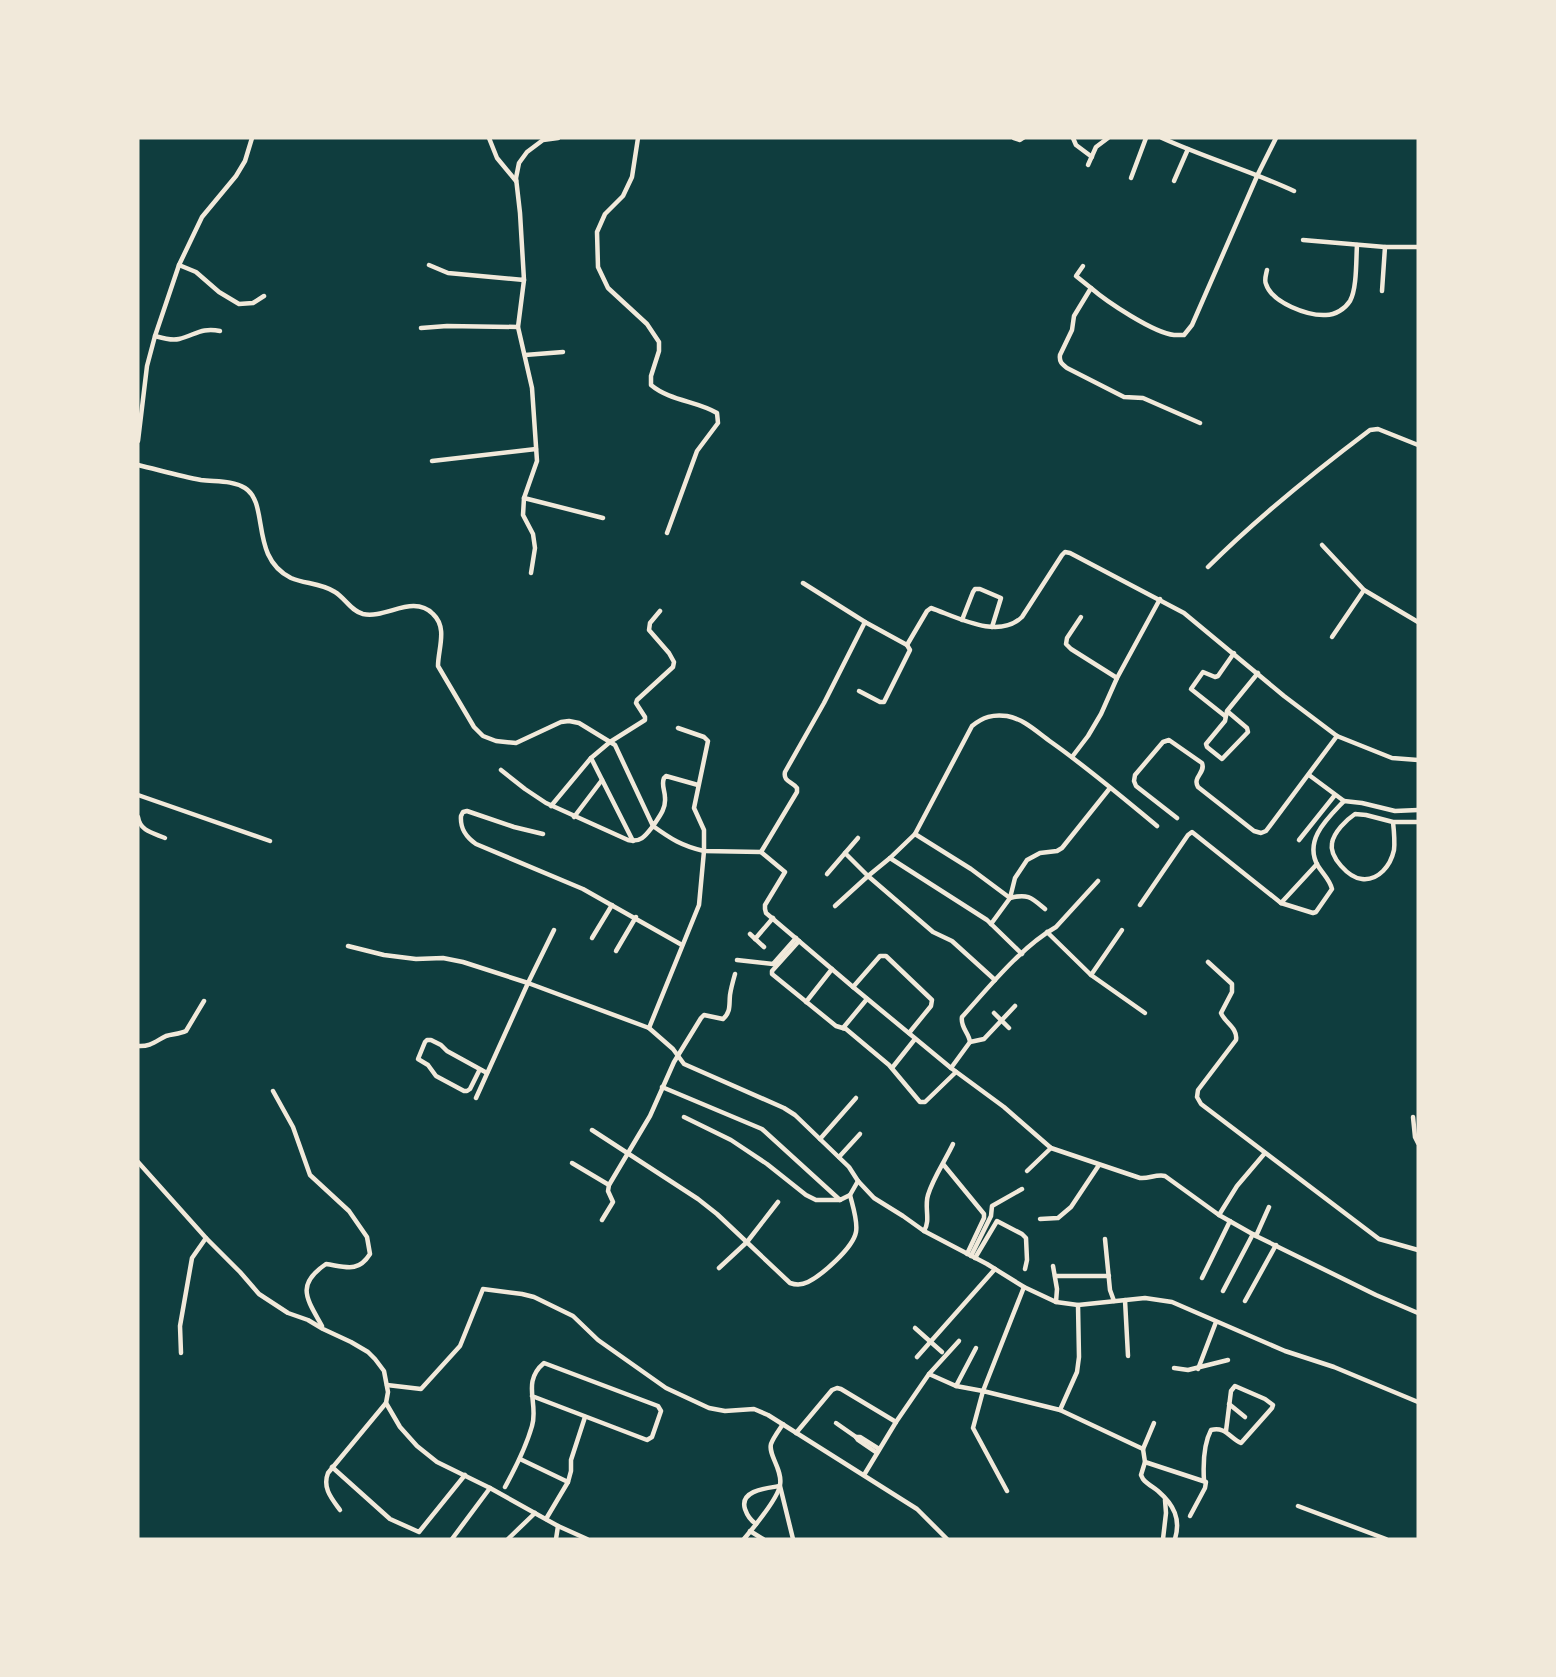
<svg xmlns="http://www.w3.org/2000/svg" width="1556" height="1677" viewBox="0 0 1556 1677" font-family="Raleway,sans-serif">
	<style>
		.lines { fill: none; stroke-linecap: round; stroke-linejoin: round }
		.minor { stroke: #f1e9da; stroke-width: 4.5 }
	</style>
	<rect width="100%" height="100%" fill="#0f3d3e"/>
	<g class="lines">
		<g class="minor">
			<polyline points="489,138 497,158 516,181"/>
			<path d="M638,138L632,177L623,196L605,214L597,232L598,267L608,288L647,324L659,342V351L651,376V385C670,401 697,401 717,413L718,423L697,451L667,533"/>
			<polyline points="1014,138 1020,140 1023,138"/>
			<polyline points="1073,138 1076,145 1092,157"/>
			<path d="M1162,138C1206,158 1251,171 1294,191"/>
			<polyline points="1088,165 1096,147 1108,138"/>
			<polyline points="1131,178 1146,138"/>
			<polyline points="1174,181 1188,149"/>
			<polyline points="1303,240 1385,247 1418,247"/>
			<polyline points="179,265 196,272 219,292 239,304 253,303 264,296"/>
			<polyline points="429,265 448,273 524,280 520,213 516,178 519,163 527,152 543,140 558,138"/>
			<polyline points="1083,266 1076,276 1091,288"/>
			<path d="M1267,270C1266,275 1264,280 1266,284C1272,303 1308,316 1326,315C1335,315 1345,309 1350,301C1357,289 1356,260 1357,245"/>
			<polyline points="524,280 518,327 532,388 537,461 524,498 523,515 533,534 535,548 531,573"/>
			<polyline points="1382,291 1385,247"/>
			<polyline points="421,328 447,326 518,327"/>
			<path d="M155,336C162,338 171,341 179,339C195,335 202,327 220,331"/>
			<polyline points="525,355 563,352"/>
			<path d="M1200,423L1143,398L1124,397L1067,368C1062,364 1059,362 1060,355L1072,330L1074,316L1091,288C1107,302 1154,333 1174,335C1175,335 1183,335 1184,335L1192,325L1258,174L1276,138"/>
			<polyline points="138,441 147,366 155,336 179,265 202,217 236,176 245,161 252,138"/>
			<polyline points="432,461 536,449"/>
			<path d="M138,465C159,470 180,476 201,480C215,482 232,480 245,488C270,504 249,557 291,578C305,584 321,583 335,592C345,598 351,611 363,614C386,619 413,594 433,614C448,628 438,649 438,666L474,727L483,736L496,741L516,743L561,722L569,721L579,723L615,745L653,826C659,817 666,809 665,798C665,790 661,785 664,778L666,776L698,785"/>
			<polyline points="524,498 603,518"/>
			<polyline points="1322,545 1364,590 1418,622"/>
			<path d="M1208,567C1258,517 1313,473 1370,430L1378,429L1418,445"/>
			<polyline points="1081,617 1067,638 1066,644 1071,649 1117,678"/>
			<polyline points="962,620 973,592 975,589 980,589 1001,598 992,627"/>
			<polyline points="1332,637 1364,590"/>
			<path d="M907,645L927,611L931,608C957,617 998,640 1022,617L1062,555L1065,552L1070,553L1184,613L1284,696L1337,736L1392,758L1418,760"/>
			<polyline points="859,691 880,702 884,702 910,650 907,645 865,622"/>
			<polyline points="1227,711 1247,728 1248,732 1222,759 1207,747 1206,744 1225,721 1227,711 1258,673"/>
			<polyline points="1225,716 1191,689 1203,672 1215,677 1218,676 1234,653"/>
			<path d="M678,728L704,737L708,741L694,808L704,830V851L761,852L785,872L765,905V909L766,913L853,987L951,1068L1004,1107L1051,1148L1140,1178C1149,1179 1156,1174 1165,1176L1219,1215L1256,1236L1376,1295L1418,1313"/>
			<polyline points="1072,757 1088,736 1101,714 1117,678 1160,599"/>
			<polyline points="591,758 633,841"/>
			<path d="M501,770L525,789L546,803L628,840C641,843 646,835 653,826C671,839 682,846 704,851L699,905L649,1028"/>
			<polyline points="1309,775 1344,801"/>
			<polyline points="138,795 270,841"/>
			<polyline points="551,806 591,758 610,742 645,720 645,717 636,703 637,700 673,667 674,662 669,653 649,630 650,623 660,611"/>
			<path d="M138,817C140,831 153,833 165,838"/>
			<polyline points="574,817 602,780"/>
			<path d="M1177,818L1136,786L1134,781L1135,775L1163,742L1169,740L1202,763C1206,773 1192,777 1198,787L1254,831L1261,833L1266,831L1337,736"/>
			<path d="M1393,822C1394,831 1395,841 1394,850C1392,859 1389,865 1383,871C1377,877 1371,880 1362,879C1349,878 1329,857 1332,843C1334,832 1346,820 1355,814L1366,815L1393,822H1418"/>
			<path d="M543,834L514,827L467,811L463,812L461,816C460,829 466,837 476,844L583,889L682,945"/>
			<polyline points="915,834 890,858 868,876 933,932 952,941 995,980"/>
			<polyline points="1299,840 1335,795"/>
			<path d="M761,852L797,792V788C792,781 783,782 785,772L824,703L865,622L803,583"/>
			<polyline points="890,858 987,920 1022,954"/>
			<polyline points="827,874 858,838"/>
			<path d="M1010,898L971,869L915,834L972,726C983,717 993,714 1007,716C1024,719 1037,732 1051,742C1088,768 1122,797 1157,826"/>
			<path d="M1010,898C1028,893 1032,898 1045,909"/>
			<polyline points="1281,903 1317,864"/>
			<path d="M1140,905L1188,835L1192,832L1281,903L1313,913L1316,912L1332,889C1330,880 1323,874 1318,866C1303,840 1328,818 1344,801L1362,803L1395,811L1418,810"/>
			<polyline points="835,906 868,876 845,853"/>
			<polyline points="991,924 1010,898 1015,878 1027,860 1040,853 1057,851 1062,848 1110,788"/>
			<polyline points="1047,932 1091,975 1145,1013"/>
			<polyline points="750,934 764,947"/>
			<polyline points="592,938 612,905"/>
			<polyline points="755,939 773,918"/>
			<polyline points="799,941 772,971 772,974 836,1026 846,1029 889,1065 920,1102 925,1102 956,1072"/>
			<polyline points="348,946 384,955 416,959 443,958 463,962 528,983 649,1028 673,1049 684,1064 784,1108 795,1115 849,1167 858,1181 874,1198 903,1216 924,1231 987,1264 1024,1287 1056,1302 1078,1305 1145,1298 1172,1302 1285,1351 1334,1367 1418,1402"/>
			<polyline points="616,951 636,917"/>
			<polyline points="737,960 773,964 796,938"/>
			<path d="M1208,962L1232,984V992L1221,1013C1225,1023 1238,1028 1236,1040L1198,1090L1197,1097L1201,1104L1379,1239L1418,1250"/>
			<polyline points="1091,975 1122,930"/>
			<polyline points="853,987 880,956 886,956 932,1000 931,1006 909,1033"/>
			<polyline points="806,1002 832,969"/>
			<polyline points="994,1013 1009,1028"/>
			<polyline points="843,1028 867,999"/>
			<polyline points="970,1042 984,1039 1015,1006"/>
			<path d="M138,1046C150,1047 156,1041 166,1036C173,1034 180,1034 186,1031L204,1001"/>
			<polyline points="892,1068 915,1039"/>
			<path d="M951,1068L970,1042C969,1033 960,1027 962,1017C989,987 1021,947 1056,927L1098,881"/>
			<polyline points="480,1069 470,1089 467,1091 464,1091 436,1076 428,1065 418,1059 425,1042 427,1040 431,1040 441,1045 447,1051 487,1073"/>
			<polyline points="662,1087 762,1129 840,1200 850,1195"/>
			<path d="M273,1091L293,1127L310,1175L349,1211L367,1237L370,1254C358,1273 346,1267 326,1264C295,1285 307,1299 322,1326"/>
			<polyline points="476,1098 528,983 554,930"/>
			<polyline points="684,1117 731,1140 767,1164 806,1195 816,1200 840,1200"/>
			<polyline points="1413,1117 1415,1137 1418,1143"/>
			<path d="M592,1130L698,1199L717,1214L790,1283C796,1285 802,1285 808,1282C822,1275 853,1248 856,1232C858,1221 853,1207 850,1195L858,1181"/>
			<polyline points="820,1139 856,1098"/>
			<polyline points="839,1157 860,1134"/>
			<polyline points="138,1162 206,1238 240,1272 259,1294 288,1313 308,1320 323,1329 351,1342 368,1352 375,1359 384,1371 388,1392 386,1403 400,1427 417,1446 437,1462 490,1488 558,1526 587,1539"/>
			<polyline points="572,1163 609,1185"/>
			<polyline points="943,1164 984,1214 984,1218 967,1254"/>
			<polyline points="1027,1171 1051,1148"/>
			<polyline points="1219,1215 1237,1186 1265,1153"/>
			<polyline points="1040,1219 1058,1218 1071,1207 1099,1165"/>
			<path d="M602,1220L613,1202L608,1191L609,1185L650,1116L674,1062L701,1018L704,1015L723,1019C731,1012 729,1005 730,995C731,988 733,981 735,974"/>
			<path d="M924,1231C931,1220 924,1208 928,1195C933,1178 945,1161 953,1144"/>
			<polyline points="1256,1236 1269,1207"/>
			<polyline points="1105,1239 1110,1290 1114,1301"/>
			<polyline points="971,1256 991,1216 992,1206 1022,1189"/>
			<polyline points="975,1258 997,1221 1022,1234 1026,1238 1027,1260 1025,1269"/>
			<polyline points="1053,1266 1057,1289 1056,1302"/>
			<polyline points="719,1268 747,1242 778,1202"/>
			<polyline points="1055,1276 1109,1276"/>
			<polyline points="1202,1278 1230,1221"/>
			<polyline points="1223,1291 1253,1234"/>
			<polyline points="1125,1300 1128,1356"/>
			<polyline points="1245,1301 1276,1245"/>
			<polyline points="915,1328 942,1352"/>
			<polyline points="181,1353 180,1326 192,1258 206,1238"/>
			<polyline points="917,1357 995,1269"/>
			<polyline points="1174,1368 1188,1370 1228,1360"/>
			<polyline points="1198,1369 1216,1322"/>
			<polyline points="929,1374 959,1341"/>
			<polyline points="387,1385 421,1389 460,1346 483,1289 522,1294 534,1297 573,1316 598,1340 666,1388 709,1408 725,1411 754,1409 768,1415 917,1509 947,1539"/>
			<polyline points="956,1386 976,1348"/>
			<polyline points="1229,1404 1245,1417"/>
			<polyline points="1060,1410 1143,1449 1154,1423"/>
			<polyline points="836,1423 856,1437 858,1440 877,1453"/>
			<polyline points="796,1433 832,1390 837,1388 841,1389 896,1422"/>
			<polyline points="856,1437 860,1437 879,1449"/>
			<path d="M1143,1449L1145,1462L1141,1475L1143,1479C1147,1484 1153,1487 1158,1491C1174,1505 1181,1519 1175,1539"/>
			<polyline points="520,1459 568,1482"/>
			<polyline points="1145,1462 1206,1482 1205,1488 1190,1516"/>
			<polyline points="332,1467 390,1519 419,1532 465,1475"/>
			<polyline points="864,1475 896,1422 929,1374 956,1386 983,1391 1024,1287"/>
			<path d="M1204,1481C1203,1464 1203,1445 1211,1430C1225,1426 1230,1438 1241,1443L1272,1408L1273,1405L1265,1399L1235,1386L1231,1391L1226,1431"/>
			<path d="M505,1487C516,1467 526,1447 532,1426C539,1404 521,1382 544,1363L658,1406L661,1411L652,1437L647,1440L532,1396"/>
			<polyline points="1007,1491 973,1428 983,1391 1060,1410 1077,1372 1079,1357 1078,1305"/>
			<polyline points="1298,1506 1386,1539"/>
			<path d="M340,1510C332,1499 322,1488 328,1473L386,1403"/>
			<polyline points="546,1519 568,1482 571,1471 571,1460 585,1417"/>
			<path d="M756,1524C750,1520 747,1515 745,1509C739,1490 768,1488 780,1486L793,1539"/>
			<polyline points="750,1531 763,1539"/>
			<polyline points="452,1539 490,1488"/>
			<polyline points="508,1539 535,1513"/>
			<polyline points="556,1539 558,1526"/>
			<path d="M744,1539C754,1527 778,1499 780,1485C783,1470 768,1455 771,1444C773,1438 779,1430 783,1424"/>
			<polyline points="1163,1539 1166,1513 1165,1500"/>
		</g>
	</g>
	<rect width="1556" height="1677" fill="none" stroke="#f1e9da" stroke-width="279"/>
</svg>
